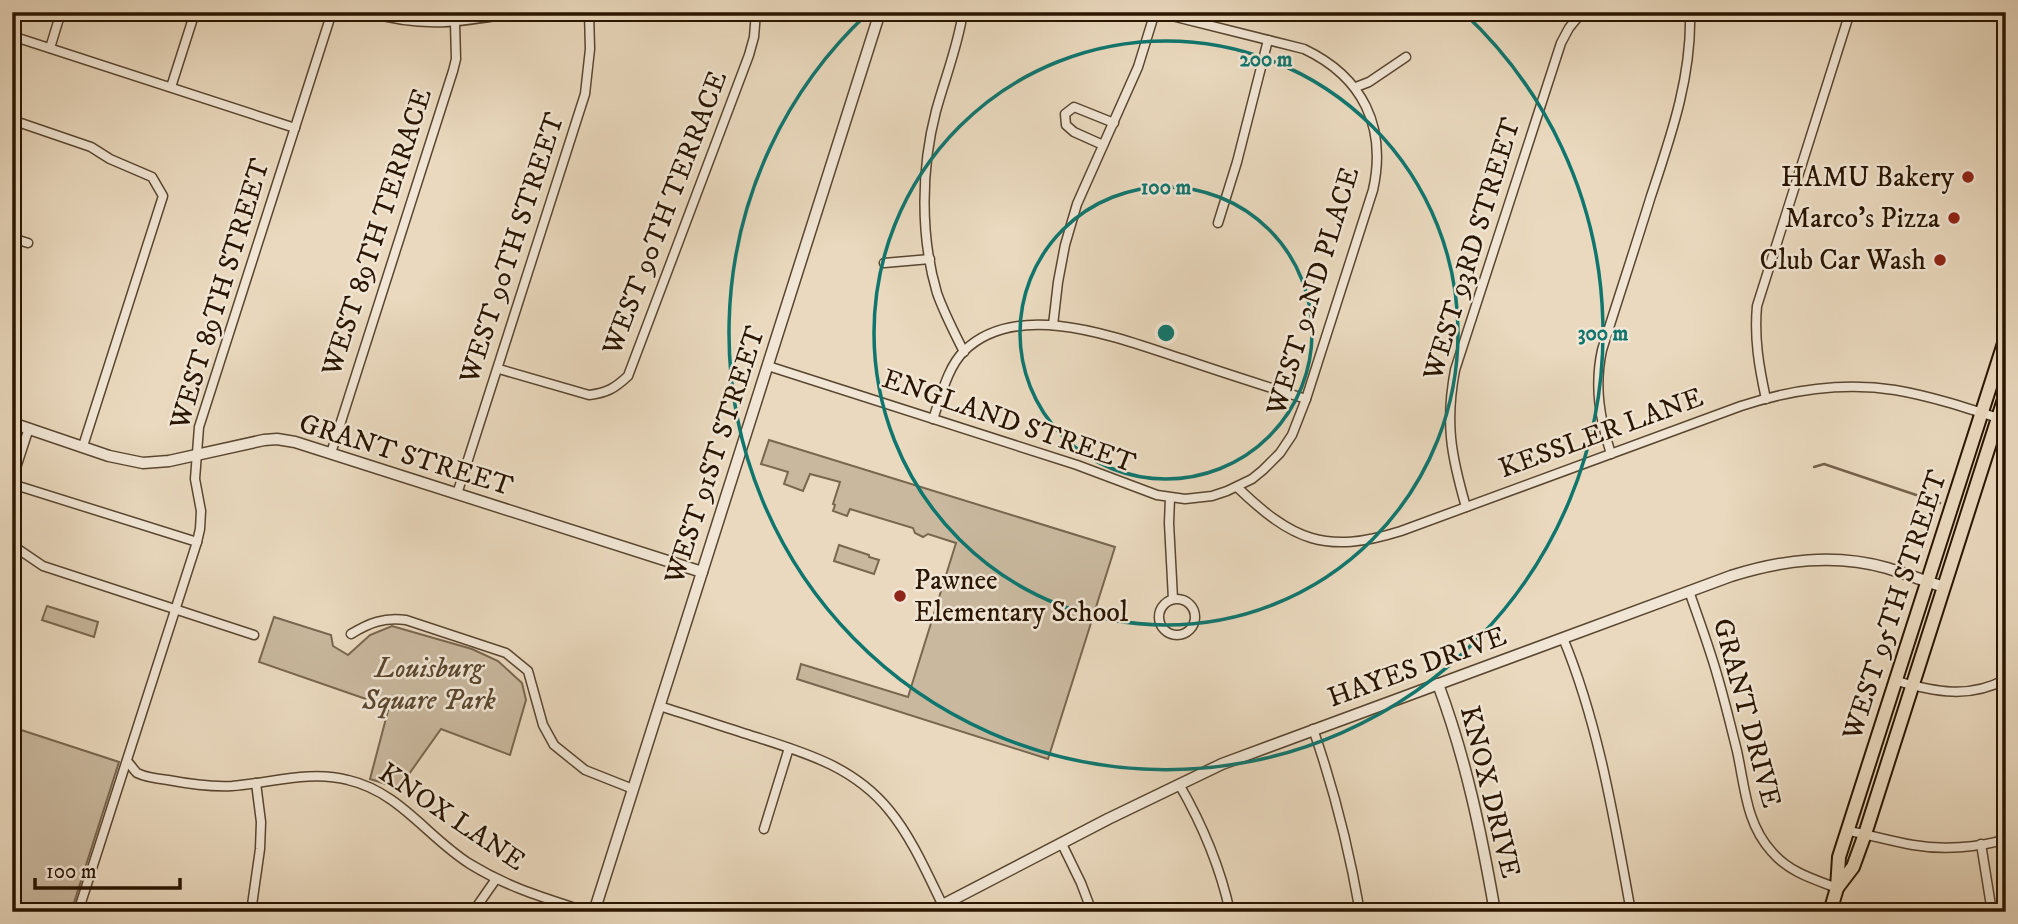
<svg xmlns="http://www.w3.org/2000/svg" width="2018" height="924" viewBox="0 0 2018 924" font-family="'IM FELL DW Pica',serif">
	<style>
		.green { fill: #c9b89e; stroke: #79664f; stroke-width: 2 }
		.lines { fill: none; stroke-linecap: round; stroke-linejoin: round }
		.stream { stroke: #75624b; stroke-width: 2.5 }
		.minor-casing { stroke: #594630; stroke-width: 11 }
		.tertiary-casing { stroke: #594630; stroke-width: 13 }
		.primary-casing { stroke: #291500; stroke-width: 16 }
		.minor { stroke: #f1e6d5; stroke-width: 8 }
		.tertiary { stroke: #f1e6d5; stroke-width: 10 }
		.primary { stroke: #ead9be; stroke-width: 12 }
		.ring { fill: none; stroke: #0f766e; stroke-width: 3.5 }
		.poi-dot { fill: #8f2418; stroke: #f1e6d5; stroke-width: 2.5 }
		.labels { text-anchor: middle; dominant-baseline: central; stroke-width: 5; stroke-linejoin: round; paint-order: stroke }
		.poi-label { font-size: 28px; fill: #291500; stroke: #f1e6d5; text-anchor: end }
		.street-label { font-size: 28px; fill: #291500; stroke: #f1e6d5 }
		.park-label { font-size: 28px; font-style: italic; fill: #59462f; stroke: #f1e6d5 }
		.centre { fill: #0f766e; stroke: #f1e6d5; stroke-width: 3.5 }
		.ring-label { font-size: 21px; text-anchor: middle; font-weight: bold; fill: #0f766e; stroke: #f1e6d5; stroke-width: 5; stroke-linejoin: round; paint-order: stroke }
	</style>
	<rect width="100%" height="100%" fill="#ead9be"/>
	<filter id="stains"><feTurbulence type="fractalNoise" baseFrequency=".00286" numOctaves="4"/><feColorMatrix values="0 0 0 0 .2 0 0 0 0 .09 0 0 0 0 .02 0 0 0 .5 -.17"/></filter>
	<radialGradient id="worn" r=".72"><stop offset=".6" stop-color="#630" stop-opacity="0"/><stop offset="1" stop-color="#630" stop-opacity=".3"/></radialGradient>
	<g class="green">
		<polygon points="769,440 1115,547 1048,759 797,679 801,664 908,697 956,543 928,534 923,537 915,533 913,528 850,509 847,516 833,511 835,505 833,504 840,482 810,474 803,491 784,484 788,472 761,464"/>
		<polygon points="839,545 869,555 869,557 879,560 874,574 834,561"/>
		<polygon points="47,606 98,622 94,637 42,620"/>
		<polygon points="274,617 331,635 333,646 348,655 370,635 392,626 472,649 498,661 522,683 526,700 510,755 441,729 399,788 370,779 389,707 259,662"/>
		<polygon points="12,727 119,762 71,912 12,912"/>
	</g>
	<g class="lines">
		<polyline class="stream" points="1814,467 1824,464 1940,503"/>
		<defs>
			<g id="minor">
				<path d="M368,12C424,29 462,22 519,12"/>
				<path d="M963,12C958,46 945,78 936,111C921,168 920,236 937,293C944,313 954,332 964,352"/>
				<polyline points="12,36 295,128"/>
				<polyline points="50,48 61,12"/>
				<polyline points="171,87 195,12"/>
				<polyline points="1356,87 1369,82 1406,57"/>
				<polyline points="12,120 91,147 110,159 152,177 163,196 83,446"/>
				<polyline points="1103,145 1074,132 1066,125 1065,114 1074,107 1114,123"/>
				<polyline points="1218,223 1237,162 1268,40"/>
				<polyline points="12,238 28,243"/>
				<polyline points="884,263 930,259"/>
				<polyline points="1053,325 1058,282 1065,245 1077,204 1138,67 1155,12"/>
				<path d="M768,366L1077,465L1157,495L1185,499L1212,496L1227,491L1252,479L1263,470L1280,453L1292,435L1306,399L1373,190C1387,127 1363,77 1304,49L1156,12"/>
				<path d="M499,369L589,395C607,393 615,388 628,376L749,55L754,37L756,12"/>
				<path d="M1766,399C1759,367 1754,338 1757,306L1850,12"/>
				<path d="M933,419C941,397 947,368 964,351C1019,297 1123,340 1183,359C1224,373 1265,386 1306,399"/>
				<polyline points="331,453 453,71 456,59 455,23"/>
				<path d="M1611,454C1600,419 1594,387 1602,350C1618,299 1635,248 1651,196C1671,136 1692,76 1690,12"/>
				<polyline points="12,480 29,428"/>
				<polyline points="12,484 197,542"/>
				<path d="M1237,487C1292,540 1325,555 1401,531L1741,406C1790,390 1843,382 1895,390C1930,396 1964,407 1998,418"/>
				<polyline points="457,494 585,94 590,49 589,12"/>
				<polyline points="1170,498 1169,523 1173,599"/>
				<path d="M1466,507C1451,455 1445,423 1455,370L1561,43L1569,28L1582,12"/>
				<polyline points="12,545 43,566 254,635"/>
				<path d="M1689,591C1699,620 1710,649 1718,678C1725,702 1731,727 1737,751C1745,787 1746,824 1772,852C1789,872 1813,879 1837,888"/>
				<circle cx="1177" cy="617" r="18"/>
				<path d="M351,634C369,623 384,617 406,620L506,653L528,671L543,725L554,745L585,770L633,789"/>
				<path d="M1563,638C1599,725 1614,819 1631,912"/>
				<path d="M1897,681C1935,692 1970,699 2006,679"/>
				<path d="M659,706C692,716 724,727 756,737C806,753 854,767 889,810C913,839 929,878 946,912"/>
				<path d="M1313,729C1334,789 1349,849 1360,912"/>
				<path d="M127,761C130,764 134,770 137,773C145,777 159,779 168,780C189,784 211,787 232,786C271,783 310,770 348,780C400,792 427,837 470,864C509,888 545,898 588,912"/>
				<path d="M1179,784C1202,824 1220,866 1230,912"/>
				<polyline points="764,829 789,748"/>
				<path d="M1849,831C1870,835 1891,841 1913,845C1942,850 1978,848 2006,839"/>
				<polyline points="1062,844 1081,883 1092,912"/>
				<polyline points="1981,844 1992,912"/>
				<polyline points="78,912 197,542 200,529 201,511 195,479 199,427 332,12"/>
				<polyline points="251,912 260,849 261,822 256,783"/>
				<polyline points="473,912 496,879"/>
			</g>
			<g id="tertiary">
				<polyline points="12,423 109,456 143,463 169,461 264,440 277,439 295,442 702,572"/>
				<path d="M1438,684C1466,759 1481,832 1495,912"/>
				<polyline points="594,912 880,12"/>
				<path d="M929,912L1108,819L1222,764L1731,576C1782,560 1834,553 1887,568C1906,574 1925,581 1944,587"/>
			</g>
			<g id="primary">
				<polyline points="1837,888 1853,867 1865,834 2006,393"/>
				<polyline points="1830,912 1837,888 1839,857 2006,337"/>
			</g>
		</defs>
		<use href="#minor" class="minor-casing"/>
		<use href="#tertiary" class="tertiary-casing"/>
		<use href="#primary" class="primary-casing"/>
		<use href="#minor" class="minor"/>
		<use href="#tertiary" class="tertiary"/>
		<use href="#primary" class="primary"/>
	</g>
	<g class="ring">
		<circle cx="1166" cy="333" r="146"/>
		<circle cx="1166" cy="333" r="292"/>
		<path d="M1464 13A437 437 0 1 1 868 13"/>
	</g>
	<g class="poi-dot">
		<circle cx="1968" cy="177" r="7"/>
		<circle cx="1954" cy="218" r="7"/>
		<circle cx="1940" cy="260" r="7"/>
		<circle cx="900" cy="596" r="7"/>
	</g>
	<g class="labels">
		<g class="poi-label">
			<text x="1954" y="177">HAMU Bakery</text>
			<text x="1940" y="218">Marco's Pizza</text>
			<text x="1926" y="260">Club Car Wash</text>
			<text x="914" y="580" text-anchor="start">Pawnee<tspan x="914" dy="32">Elementary School</tspan></text>
		</g>
		<g class="street-label">
			<text transform="translate(665 213) rotate(-69)">WEST 90TH TERRACE</text>
			<text transform="translate(377 232) rotate(-72)">WEST 89TH TERRACE</text>
			<text transform="translate(512 248) rotate(-72)">WEST 90TH STREET</text>
			<text transform="translate(1472 249) rotate(-73)">WEST 93RD STREET</text>
			<text transform="translate(1313 291) rotate(-73)">WEST 92ND PLACE</text>
			<text transform="translate(220 294) rotate(-73)">WEST 89TH STREET</text>
			<text transform="translate(1009 421) rotate(19)">ENGLAND STREET</text>
			<text transform="translate(1601 433) rotate(-20)">KESSLER LANE</text>
			<text transform="translate(406 455) rotate(17)">GRANT STREET</text>
			<text transform="translate(715 455) rotate(-72)">WEST 91ST STREET</text>
			<text transform="translate(1895 605) rotate(-72)">WEST 95TH STREET</text>
			<text transform="translate(1417 667) rotate(-20)">HAYES DRIVE</text>
			<text transform="translate(1747 713) rotate(75)">GRANT DRIVE</text>
			<text transform="translate(1490 792) rotate(76)">KNOX DRIVE</text>
			<text transform="translate(452 817) rotate(34)">KNOX LANE</text>
		</g>
		<g class="park-label">
			<text x="429" y="668">Louisburg<tspan x="429" dy="32">Square Park</tspan></text>
		</g>
	</g>
	<circle cx="1166" cy="333" r="10" class="centre"/>
	<g class="ring-label">
		<text x="1266" y="66">200 m</text>
		<text x="1166" y="194">100 m</text>
		<text x="1603" y="340">300 m</text>
	</g>
	<rect width="2018" height="924" fill="none" stroke="#ead9be" stroke-width="42"/>
	<rect x="14" y="14" width="1990" height="896" fill="none" stroke="#291500" stroke-width="3.5"/>
	<rect x="21" y="21" width="1976" height="882" fill="none" stroke="#291500" stroke-width="2"/>
	<path d="M35 878v10h145v-10" fill="none" stroke="#291500" stroke-width="3.5"/>
	<text x="46" y="878" font-size="21" fill="#291500" stroke="#f1e6d5" stroke-width="5" paint-order="stroke">100 m</text>
	<rect width="100%" height="100%" filter="url(#stains)"/>
	<rect width="100%" height="100%" fill="url(#worn)"/>
</svg>
